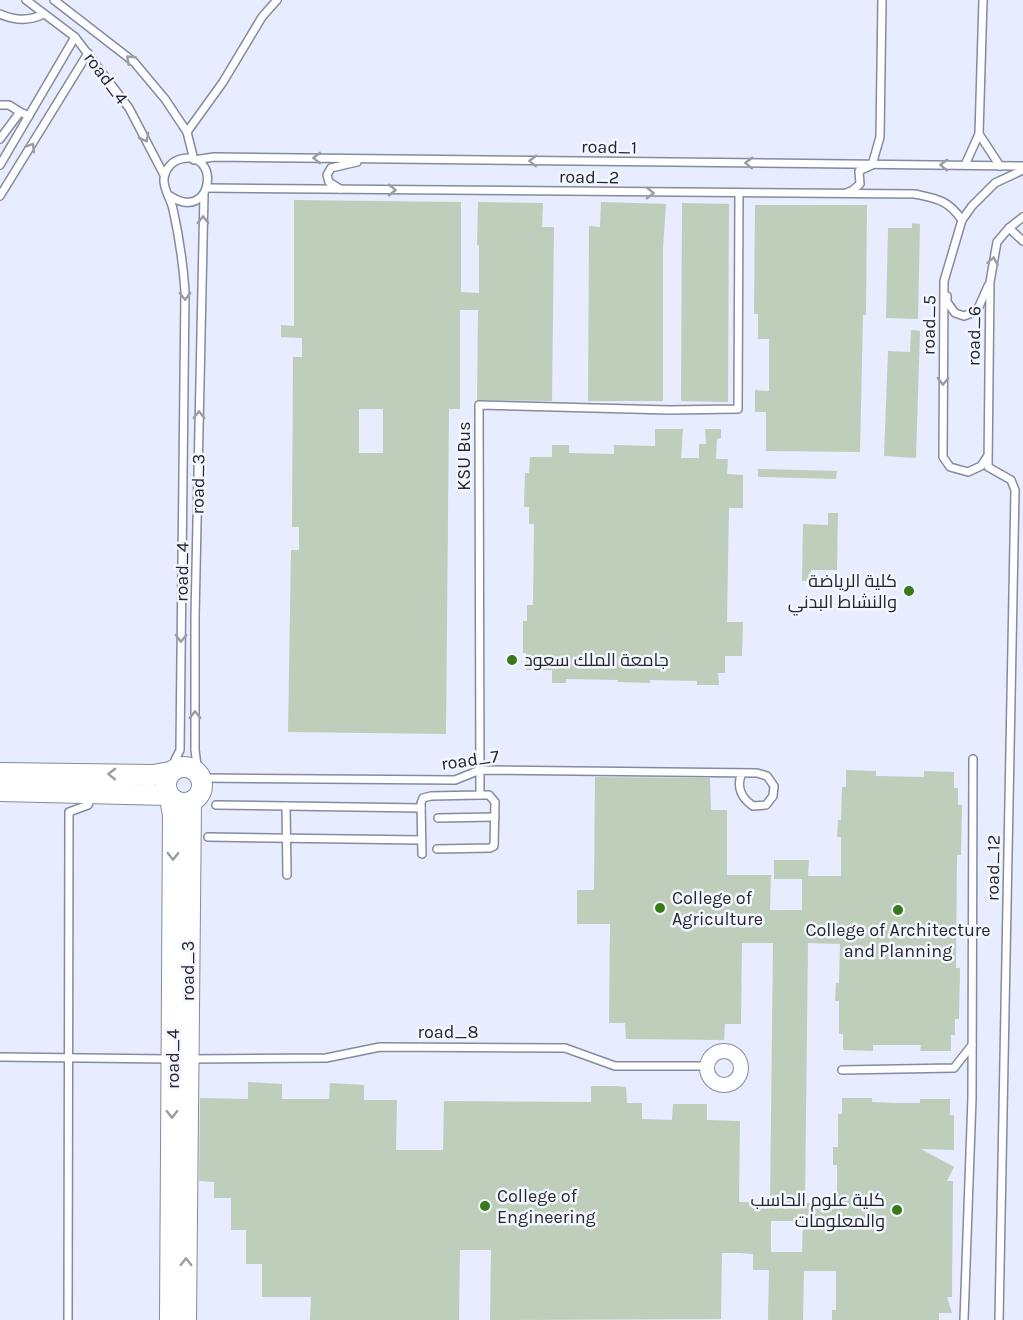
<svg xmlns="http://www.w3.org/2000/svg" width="1023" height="1320" viewBox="0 0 1023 1320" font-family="Karla,Cairo,sans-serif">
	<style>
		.built { fill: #e7ecfe }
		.building { fill: #bfceba; fill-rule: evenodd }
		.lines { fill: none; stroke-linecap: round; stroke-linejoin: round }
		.lane-casing { stroke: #858b9f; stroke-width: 10 }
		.street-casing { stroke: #858b9f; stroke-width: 16 }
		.secondary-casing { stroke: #858b9f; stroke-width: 22 }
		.lane { stroke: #fff; stroke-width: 7 }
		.street { stroke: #fff; stroke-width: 14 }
		.secondary { stroke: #fff; stroke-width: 20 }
		.oneway { stroke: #9c9da1 }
		.poi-dot { fill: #387919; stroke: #f3f6ff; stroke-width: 2 }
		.labels { text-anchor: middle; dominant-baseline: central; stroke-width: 5; stroke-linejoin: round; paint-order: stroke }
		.street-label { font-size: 18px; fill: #24262e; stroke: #f3f6ff }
		.poi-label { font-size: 18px; fill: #24262e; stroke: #f3f6ff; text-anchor: start }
	</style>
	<rect width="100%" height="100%" fill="#f3f6ff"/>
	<rect class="built" x="0" y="0" width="1023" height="1320"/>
	<g class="building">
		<path d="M294,200L461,202V292L479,293V246L477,244L478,202L543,203L542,227H554L552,401L477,400L478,310H460V409H449L446,734L288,732L291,550H299V527H292L293,357H302V338L281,337V325L294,326ZM359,409H383V453H359Z"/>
		<polygon points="601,202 666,204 663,248 663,401 588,401 589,226 600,227"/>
		<polygon points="682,203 729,204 728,402 681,401"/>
		<polygon points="755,205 867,205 866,315 863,315 860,452 766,451 766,412 755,412 755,390 769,391 769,339 758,339 758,314 754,314"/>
		<polygon points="912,223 920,224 918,319 886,318 888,228 912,228"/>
		<polygon points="911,330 920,331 916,458 884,456 888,351 910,352"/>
		<polygon points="655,429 683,429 681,458 699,458 699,444 706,444 705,429 721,429 721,438 717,439 716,459 728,459 727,474 743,475 743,508 729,508 727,622 743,622 742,656 725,656 725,673 718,673 719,685 697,685 697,681 650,680 650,683 618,682 618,680 566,679 566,683 552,683 552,670 526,670 526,653 523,653 523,621 527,621 527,605 533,605 534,524 529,524 529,507 524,507 525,473 529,473 530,457 552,457 552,445 569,445 569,453 614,454 614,445 655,446"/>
		<polygon points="758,469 837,471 836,479 758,477"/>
		<polygon points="828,513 838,513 837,570 811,570 811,581 802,581 803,524 828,525"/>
		<path d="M846,770L876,771V776L924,777V771L954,772V788H958V805H962L961,855H957L956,968H960L959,1019H955V1035H951V1051H920L921,1045H873V1051L843,1050V1034H839V1001H835L836,983H839L840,944L808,943L805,1203H837V1165H833V1147H838V1114H842V1098H872V1102L897,1103H920V1099H950V1115H954V1150L921,1149L954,1167L947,1181H953L952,1297H947L952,1313H939V1320H832V1310H836V1271H804L803,1320H768L769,1270H753V1254L738,1253H722L721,1319L490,1320L491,1250H460L459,1320H310L311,1297H262V1264H246V1230H231V1198H214V1182L199,1181L200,1098L248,1099V1082L282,1084V1099H329L330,1083L364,1085V1100H397L396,1150H443L444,1101L591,1102V1086H614L626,1087L627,1103H642V1119L672,1120L673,1104H707V1120L740,1121L739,1202L770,1203L773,943H742L741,1024H725L724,1040L626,1039L625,1023H609L610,924H577V890H594L595,777L710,778L711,810H727V875H771L770,910H802V879H774V860H809L808,876H841V837H837L838,820H841L842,787H846ZM771,1221H803L802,1252H771Z"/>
	</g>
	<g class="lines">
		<defs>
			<g id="lane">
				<polyline points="26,0 75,37 129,108 164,175"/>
				<polyline points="54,0 134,62 165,99 187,132 194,160 214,157 1023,166"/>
				<path d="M0,14C16,21 29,21 44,14"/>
				<polyline points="0,105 9,105 20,112"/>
				<polyline points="187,132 223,82 262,17 277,0"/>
				<polyline points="979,134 983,0"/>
				<polyline points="0,139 20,112 29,116"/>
				<polyline points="0,165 75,37"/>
				<polyline points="965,165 979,134 1000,166"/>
				<path d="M207,188L915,194C938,199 948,200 962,220"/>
				<polyline points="340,189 329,182 327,175 331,168 357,162"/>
				<polyline points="846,193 853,190 860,184 859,171 872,165 880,137 882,0"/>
				<polyline points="0,196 88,53"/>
				<path d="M170,196C213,224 222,149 181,159C172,161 165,169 164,179C163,189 171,199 173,209C179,236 183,263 185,291L180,750L175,760L176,768"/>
				<polyline points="1009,228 1023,241"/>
				<polyline points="947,296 947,302 955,313 964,316 977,311 988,286"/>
				<polyline points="987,457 981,466 968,472 950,467 943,457 944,281 962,220 972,206 995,183 1023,170"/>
				<polyline points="198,773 195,750 195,617 204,194"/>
				<path d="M201,778L455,780L480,770L757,773L767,776L774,786L773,796L766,805L753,806C741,798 736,786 742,773"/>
				<polyline points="216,805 421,808"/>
				<polyline points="286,806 287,875"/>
				<polyline points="438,818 495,817"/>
				<polyline points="208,837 421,840"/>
				<polyline points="437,849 490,848 494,846 495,802 489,795 480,795"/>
				<polyline points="422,854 421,803 423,798 431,796 480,795 479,405 669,410 738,409 739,194"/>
				<polyline points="0,1057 168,1059"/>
				<polyline points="192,1059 326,1058 380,1047 565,1048 615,1066 707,1066"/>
				<polyline points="842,1070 954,1068 972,1045"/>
				<polyline points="68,1320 69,812 88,805 93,794"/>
				<polyline points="964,1320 972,1098 973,759"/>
				<polyline points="999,1320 1015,490 1011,480 988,467 990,282 997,242 1009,228 1023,217"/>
			</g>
			<circle id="street" cx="724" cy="1068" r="17"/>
			<g id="secondary">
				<circle cx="184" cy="785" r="18"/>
				<polyline points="0,773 153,775 170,772"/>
				<polyline points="0,791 168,795"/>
				<polyline points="170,1320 173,815 170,798"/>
				<polyline points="186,1320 191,802"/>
			</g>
		</defs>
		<use href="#lane" class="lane-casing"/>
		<use href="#street" class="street-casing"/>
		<use href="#secondary" class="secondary-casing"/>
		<use href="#lane" class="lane"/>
		<use href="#street" class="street"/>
		<use href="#secondary" class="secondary"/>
	</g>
	<defs><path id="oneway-chevron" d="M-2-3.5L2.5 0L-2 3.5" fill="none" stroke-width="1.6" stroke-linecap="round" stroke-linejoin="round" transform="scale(1.5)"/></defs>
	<g class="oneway">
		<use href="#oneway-chevron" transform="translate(130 59) rotate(-137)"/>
		<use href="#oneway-chevron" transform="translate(145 138) rotate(62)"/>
		<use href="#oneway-chevron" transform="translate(31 147) rotate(-58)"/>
		<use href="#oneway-chevron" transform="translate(317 158) rotate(-179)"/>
		<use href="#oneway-chevron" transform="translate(533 161) rotate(-179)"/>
		<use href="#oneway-chevron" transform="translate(749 163) rotate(-179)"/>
		<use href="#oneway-chevron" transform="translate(944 165) rotate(-179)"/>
		<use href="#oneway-chevron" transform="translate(392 190) rotate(1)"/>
		<use href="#oneway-chevron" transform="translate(650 193) rotate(1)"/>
		<use href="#oneway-chevron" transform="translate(203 220) rotate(-89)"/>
		<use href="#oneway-chevron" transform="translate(993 261) rotate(-80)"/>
		<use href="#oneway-chevron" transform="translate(185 296) rotate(89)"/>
		<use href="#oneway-chevron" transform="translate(943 381) rotate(91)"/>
		<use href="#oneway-chevron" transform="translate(199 415) rotate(-89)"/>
		<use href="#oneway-chevron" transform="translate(181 638) rotate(91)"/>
		<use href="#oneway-chevron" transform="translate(195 715) rotate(-90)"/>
		<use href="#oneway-chevron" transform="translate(112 774) rotate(-179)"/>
		<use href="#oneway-chevron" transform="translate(173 856) rotate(90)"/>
		<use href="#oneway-chevron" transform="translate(172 1114) rotate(91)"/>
		<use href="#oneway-chevron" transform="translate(186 1262) rotate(-90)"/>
	</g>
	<g class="poi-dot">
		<circle cx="909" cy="591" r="6"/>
		<circle cx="512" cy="660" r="6"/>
		<circle cx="660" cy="908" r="6"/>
		<circle cx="898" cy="910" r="6"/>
		<circle cx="485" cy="1206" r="6"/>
		<circle cx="897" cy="1210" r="6"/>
	</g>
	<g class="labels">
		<g class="street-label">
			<text transform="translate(106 78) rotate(53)">road_4</text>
			<text transform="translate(609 147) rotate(1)">road_1</text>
			<text transform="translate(589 177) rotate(1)">road_2</text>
			<text transform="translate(929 325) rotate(-89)">road_5</text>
			<text transform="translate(974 336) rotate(-89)">road_6</text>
			<text transform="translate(464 456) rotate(-90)">KSU Bus</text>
			<text transform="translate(198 484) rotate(-89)">road_3</text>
			<text transform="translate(182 572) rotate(-89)">road_4</text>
			<text transform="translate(470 760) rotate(-8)">road_7</text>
			<text transform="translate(993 868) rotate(-89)">road_12</text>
			<text transform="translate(188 971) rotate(-90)">road_3</text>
			<text x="448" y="1032">road_8</text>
			<text transform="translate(173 1059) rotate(-90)">road_4</text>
		</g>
		<g class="poi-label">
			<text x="897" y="581" text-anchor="end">كلية الرياضة<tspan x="897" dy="21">والنشاط البدني</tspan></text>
			<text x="524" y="660">جامعة الملك سعود</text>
			<text x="672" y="898">College of<tspan x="672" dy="21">Agriculture</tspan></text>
			<text x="898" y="930" text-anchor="middle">College of Architecture<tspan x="898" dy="21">and Planning</tspan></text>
			<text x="497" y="1196">College of<tspan x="497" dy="21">Engineering</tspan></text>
			<text x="885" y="1200" text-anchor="end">كلية علوم الحاسب<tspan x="885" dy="21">والمعلومات</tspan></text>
		</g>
	</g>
</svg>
